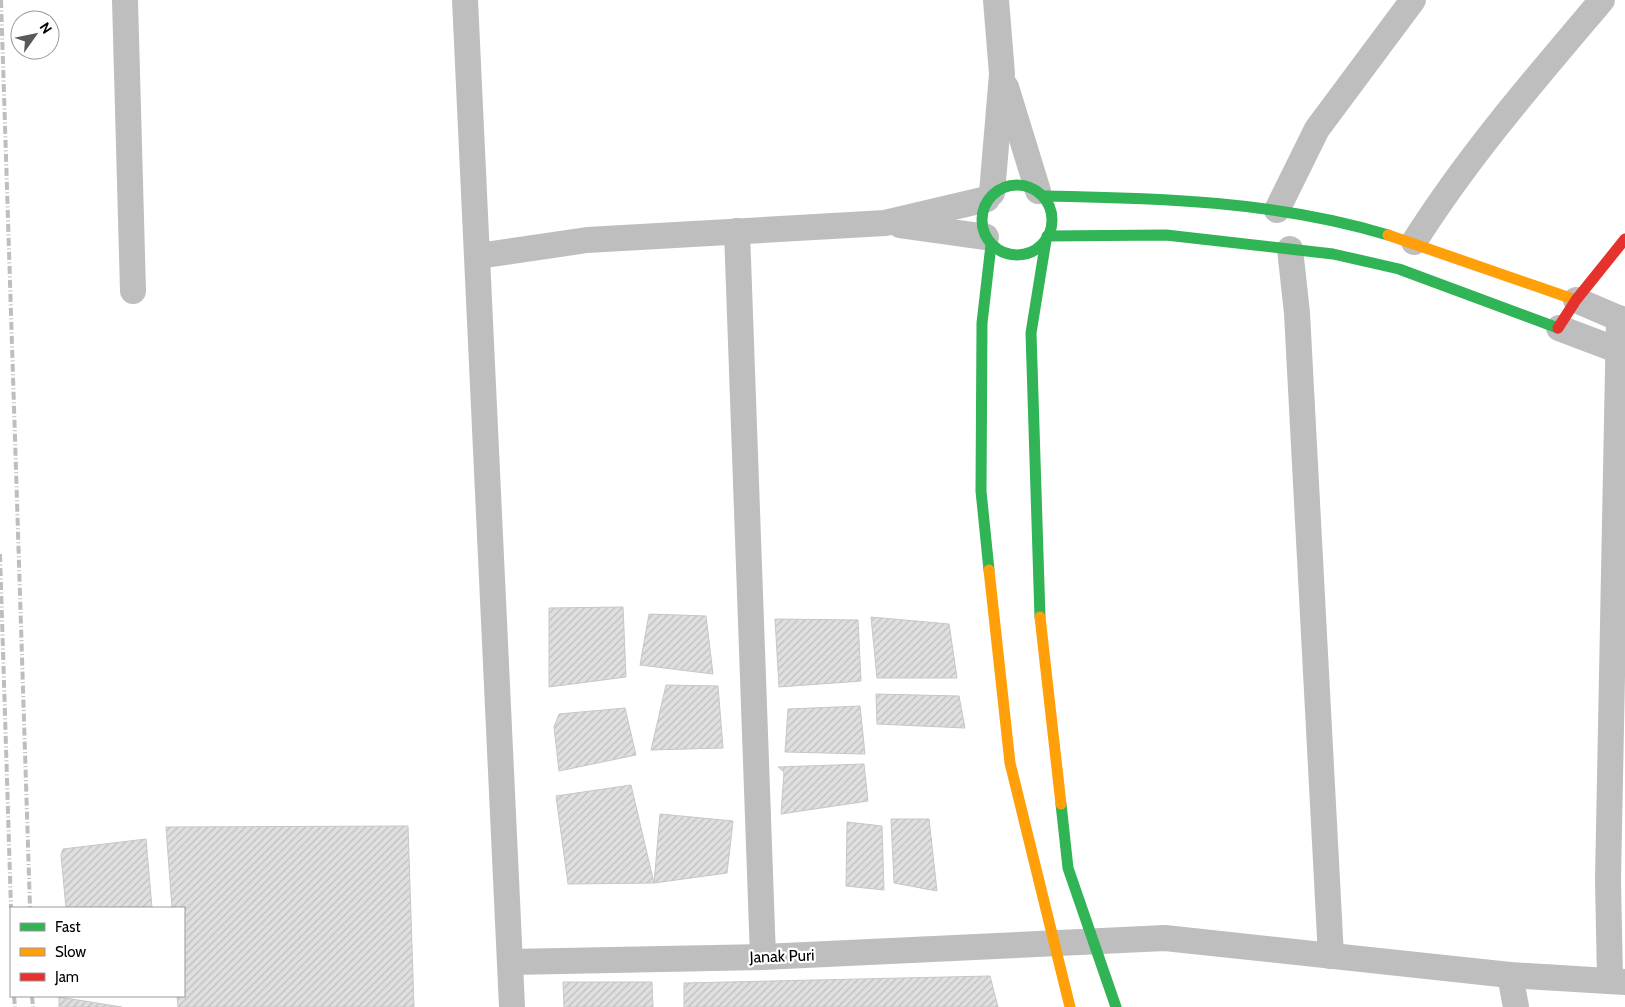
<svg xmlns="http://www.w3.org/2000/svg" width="1625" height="1007" viewBox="0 0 1625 1007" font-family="Cabin,sans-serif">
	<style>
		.building { fill: url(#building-hatch); stroke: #c7c7c7 }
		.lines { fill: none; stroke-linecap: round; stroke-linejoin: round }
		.street { stroke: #bebebe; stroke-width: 26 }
		.fast { stroke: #30b455; stroke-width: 11 }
		.slow { stroke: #ff9f0a; stroke-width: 11 }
		.jam { stroke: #e5322d; stroke-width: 11 }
		.rail { stroke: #bebebe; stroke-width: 4; stroke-dasharray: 8 2.5 1 2.5; stroke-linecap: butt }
		.labels { text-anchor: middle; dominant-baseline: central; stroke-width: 4.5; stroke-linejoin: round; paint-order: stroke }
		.street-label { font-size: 16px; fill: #000; stroke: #fff }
	</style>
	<defs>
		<pattern id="building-hatch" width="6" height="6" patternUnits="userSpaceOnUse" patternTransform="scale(1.25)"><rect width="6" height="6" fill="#dfdfdf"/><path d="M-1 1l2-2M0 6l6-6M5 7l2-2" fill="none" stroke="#bebebe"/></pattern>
	</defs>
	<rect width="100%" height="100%" fill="#fff"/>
	<g class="building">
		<polygon points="623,607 626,677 549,687 549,608"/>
		<polygon points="649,614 706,616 713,674 640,665"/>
		<polygon points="871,617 949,624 957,678 877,678"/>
		<polygon points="775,619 858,620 861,681 779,687"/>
		<polygon points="666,685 718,686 723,748 651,750"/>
		<polygon points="876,694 959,696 965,728 877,724"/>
		<polygon points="860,706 865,754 785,752 788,709"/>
		<polygon points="625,708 636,755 559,771 554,727 559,714"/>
		<polygon points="864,764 868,801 781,814 784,772 778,767"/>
		<polygon points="631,785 654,883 568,884 556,796"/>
		<polygon points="660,814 733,821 727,873 654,883"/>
		<polygon points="891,819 929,819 937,891 894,883"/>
		<polygon points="847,822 882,826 884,890 846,886"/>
		<polygon points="408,826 414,1007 178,1007 177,996 184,996 184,908 172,908 166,827"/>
		<polygon points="146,839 152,908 66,908 61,855 63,849"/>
		<polygon points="990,976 998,1007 684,1007 684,983"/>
		<polygon points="563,982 652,982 653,1007 564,1007"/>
		<polygon points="59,997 122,1007 59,1007"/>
	</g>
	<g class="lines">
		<g class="street">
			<polyline points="125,0 133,291"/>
			<polyline points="465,0 512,1007"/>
			<polyline points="1006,87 1038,191"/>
			<polyline points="992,193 1002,74 996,0"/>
			<polyline points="1277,210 1317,129 1413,0"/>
			<polyline points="900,225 986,237"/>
			<polyline points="737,231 763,957"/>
			<path d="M1414,242C1469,155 1536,78 1602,0"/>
			<polyline points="1290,249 1297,313 1331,956"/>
			<polyline points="478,256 587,240 885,223 987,199"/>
			<polyline points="1576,300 1625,321"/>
			<polyline points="1559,328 1625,353"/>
			<polyline points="511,962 763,957 1165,938 1510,975 1625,982"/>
			<polyline points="1510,975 1516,1007"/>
			<polyline points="1610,980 1608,880 1619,318"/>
		</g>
		<g class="fast">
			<circle cx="1017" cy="220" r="35"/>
			<path d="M1043,196C1160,198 1276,201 1388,235"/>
			<polyline points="1047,236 1166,235 1333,254 1399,269 1558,328"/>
			<polyline points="989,570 981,491 982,323 991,245"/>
			<polyline points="1040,617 1031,333 1046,240"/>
			<polyline points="1061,804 1068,868 1116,1007"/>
		</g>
		<g class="slow">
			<polyline points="1388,235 1576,300"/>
			<polyline points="989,570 1010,763 1070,1007"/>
			<polyline points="1040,617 1061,804"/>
		</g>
		<polyline class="jam" points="1558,328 1576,300 1625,239"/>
		<g class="rail">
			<polyline points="1,0 30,908"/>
			<polyline points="0,554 11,908"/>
			<polyline points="14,996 15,1007"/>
			<polyline points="32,996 33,1007"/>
		</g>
	</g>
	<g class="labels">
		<g class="street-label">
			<text transform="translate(782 956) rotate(-2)">Janak Puri</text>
		</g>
	</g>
	<rect x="10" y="907" width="175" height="90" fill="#ffffff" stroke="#999999"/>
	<rect x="20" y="923" width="25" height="8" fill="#30b455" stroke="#999999"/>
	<text x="55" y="932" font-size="15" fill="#000000">Fast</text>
	<rect x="20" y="948" width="25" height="8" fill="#ff9f0a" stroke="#999999"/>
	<text x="55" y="957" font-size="15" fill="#000000">Slow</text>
	<rect x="20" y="973" width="25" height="8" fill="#e5322d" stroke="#999999"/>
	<text x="55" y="982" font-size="15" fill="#000000">Jam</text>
	<g transform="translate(35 35) rotate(57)"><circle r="24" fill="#ffffff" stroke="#999999"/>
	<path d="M0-4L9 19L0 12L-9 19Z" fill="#595959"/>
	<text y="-8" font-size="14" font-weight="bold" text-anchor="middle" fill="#000000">N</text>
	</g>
</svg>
